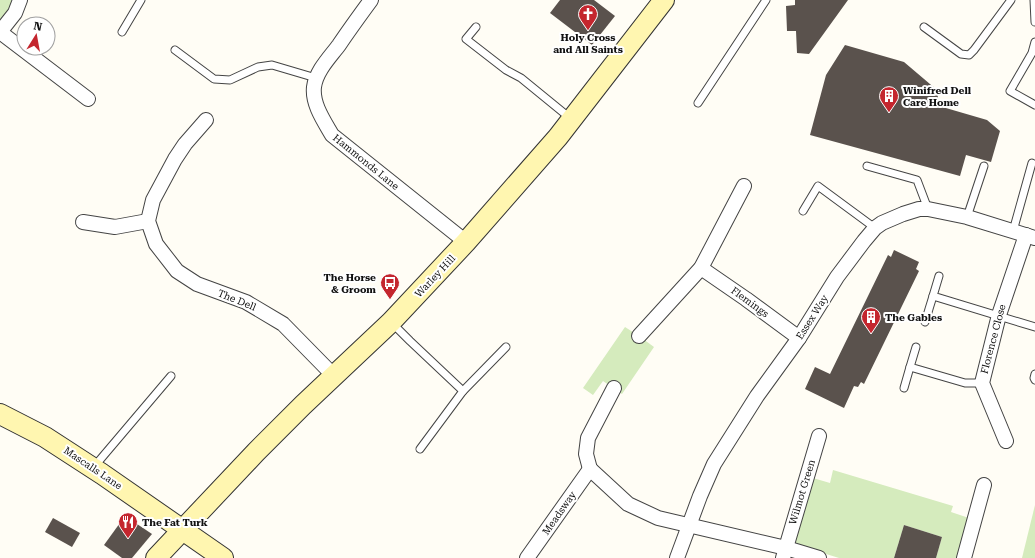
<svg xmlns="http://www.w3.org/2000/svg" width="1035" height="558" viewBox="0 0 1035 558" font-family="'Roboto Serif',serif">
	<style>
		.grass { fill: #d5ebbd }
		.building { fill: #5a524d }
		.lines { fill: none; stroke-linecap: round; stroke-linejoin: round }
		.lane-casing { stroke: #444; stroke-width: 9 }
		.street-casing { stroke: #444; stroke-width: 16 }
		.secondary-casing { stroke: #333; stroke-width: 22 }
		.lane { stroke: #fff; stroke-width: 7 }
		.street { stroke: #fff; stroke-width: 14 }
		.secondary { stroke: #fff6b0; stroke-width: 20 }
		.labels { text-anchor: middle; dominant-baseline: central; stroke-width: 4; stroke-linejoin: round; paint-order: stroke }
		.poi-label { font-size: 10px; font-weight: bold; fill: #111; stroke: #fff; text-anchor: start }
		.street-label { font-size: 10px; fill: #111; stroke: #fff }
	</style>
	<rect width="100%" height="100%" fill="#fffdf5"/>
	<g class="grass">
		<polygon points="0,0 20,0 0,32"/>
		<polygon points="625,327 639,336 654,347 622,394 603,381 593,395 583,388"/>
		<polygon points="833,470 953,506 951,512 969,518 960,558 936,558 942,537 904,525 894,558 839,558 794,544 813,478 830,483"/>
		<polygon points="1035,505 1035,558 1022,558"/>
	</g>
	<g class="building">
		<polygon points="560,0 594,0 615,16 592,45 550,13"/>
		<polygon points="795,0 848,0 809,54 797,53 796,31 787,31 786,6 795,5"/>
		<polygon points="845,45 904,62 937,90 939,106 987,120 1000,131 991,162 966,155 960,176 810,135 826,75"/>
		<polygon points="894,250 919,262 916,269 919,271 864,384 861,382 858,387 854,386 844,408 805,389 815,367 830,374 888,255 891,257"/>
		<polygon points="125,516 152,534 132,558 122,558 104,545"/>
		<polygon points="53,518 80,533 72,547 45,532"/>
		<polygon points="904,525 942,537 936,558 894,558"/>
	</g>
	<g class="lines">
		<defs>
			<g id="lane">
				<polyline points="1034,0 1035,22"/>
				<polyline points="476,27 466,39 506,70 521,78 570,118"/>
				<polyline points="924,27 961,54 969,55 974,50 1011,0"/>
				<polyline points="122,32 141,0"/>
				<polyline points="1035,42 1032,53 1010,91 1035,105"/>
				<polyline points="175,50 214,79 230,80 258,67 272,65 316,78"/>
				<polyline points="698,103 766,0"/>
				<polyline points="867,166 917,180 928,209"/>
				<polyline points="803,211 818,186 875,228"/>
				<polyline points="967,217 984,166"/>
				<polyline points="1013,231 1032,163"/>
				<polyline points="939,276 933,296 1035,327"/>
				<polyline points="391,322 410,341 463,391 420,449"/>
				<polyline points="925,322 933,296"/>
				<polyline points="916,347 910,367 965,383 982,383"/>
				<polyline points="1035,374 1034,378 1035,380"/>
				<polyline points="904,388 910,367"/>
				<polyline points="463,391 506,347"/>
				<polyline points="93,468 171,376"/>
			</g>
			<g id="street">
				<path d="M371,0C360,15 349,30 339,45C330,57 316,71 314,87C312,104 324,121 332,135L466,242"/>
				<polyline points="0,32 88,99"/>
				<polyline points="0,32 15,13 20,0"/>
				<polyline points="206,120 185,144 175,159 153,200 148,221 156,244 177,271 197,284 246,302 283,324 334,376"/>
				<polyline points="83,222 115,227 148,221"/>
				<polyline points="701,268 746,299 799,338"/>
				<polyline points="639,336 701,268 744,186"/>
				<polyline points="1006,441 982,383 999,315 1026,235"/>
				<polyline points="590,469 586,454 588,438 614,388"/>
				<polyline points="527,558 590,469 628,504 658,518 786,548 819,558"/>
				<polyline points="677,558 700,496 714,464 757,396 799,338 837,277 864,241 875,228 882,223 903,214 919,209 928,209 967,217 1035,238"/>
				<polyline points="783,558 819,436"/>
				<polyline points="964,558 984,485"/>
			</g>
			<g id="secondary">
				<polyline points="0,414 45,437 102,474 223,558"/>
				<polyline points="156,558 256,452 303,405 391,322 466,242 558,137 664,0"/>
			</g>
		</defs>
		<use href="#lane" class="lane-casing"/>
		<use href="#street" class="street-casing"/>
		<use href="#secondary" class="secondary-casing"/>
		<use href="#lane" class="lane"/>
		<use href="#street" class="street"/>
		<use href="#secondary" class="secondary"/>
	</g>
	<defs>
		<symbol id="church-pin" viewBox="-11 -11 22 30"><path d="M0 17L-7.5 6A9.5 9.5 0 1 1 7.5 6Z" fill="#c4262e" stroke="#fff"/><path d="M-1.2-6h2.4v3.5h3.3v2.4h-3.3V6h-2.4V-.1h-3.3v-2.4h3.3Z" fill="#fff"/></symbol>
		<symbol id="building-pin" viewBox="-11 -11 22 30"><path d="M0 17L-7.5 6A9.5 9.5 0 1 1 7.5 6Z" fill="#c4262e" stroke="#fff"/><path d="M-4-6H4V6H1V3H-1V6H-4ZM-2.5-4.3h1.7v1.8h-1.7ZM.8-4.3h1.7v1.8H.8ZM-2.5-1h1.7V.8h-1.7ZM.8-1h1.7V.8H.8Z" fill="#fff"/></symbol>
		<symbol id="bus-pin" viewBox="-11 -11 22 30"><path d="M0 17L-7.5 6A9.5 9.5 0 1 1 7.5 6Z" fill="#c4262e" stroke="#fff"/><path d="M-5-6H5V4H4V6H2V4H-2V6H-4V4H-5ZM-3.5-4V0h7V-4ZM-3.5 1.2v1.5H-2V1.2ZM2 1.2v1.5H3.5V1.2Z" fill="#fff"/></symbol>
		<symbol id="restaurant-pin" viewBox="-11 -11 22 30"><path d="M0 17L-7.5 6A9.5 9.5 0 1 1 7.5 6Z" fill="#c4262e" stroke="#fff"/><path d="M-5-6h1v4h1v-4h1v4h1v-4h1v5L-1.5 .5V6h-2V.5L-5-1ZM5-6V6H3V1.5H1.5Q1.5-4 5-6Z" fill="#fff"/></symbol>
	</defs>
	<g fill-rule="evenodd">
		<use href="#church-pin" x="577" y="3" width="22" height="30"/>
		<use href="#building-pin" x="878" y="85" width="22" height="30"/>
		<use href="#bus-pin" x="379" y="272" width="22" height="30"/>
		<use href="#building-pin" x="860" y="306" width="22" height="30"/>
		<use href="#restaurant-pin" x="117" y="511" width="22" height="30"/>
	</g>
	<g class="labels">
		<g class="poi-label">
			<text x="588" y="37" text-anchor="middle">Holy Cross<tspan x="588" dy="12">and All Saints</tspan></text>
			<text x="903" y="90">Winifred Dell<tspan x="903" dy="12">Care Home</tspan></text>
			<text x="376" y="277" text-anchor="end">The Horse<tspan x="376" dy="12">&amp; Groom</tspan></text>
			<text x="885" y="317">The Gables</text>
			<text x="142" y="522">The Fat Turk</text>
		</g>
		<g class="street-label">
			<text transform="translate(366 162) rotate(39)">Hammonds Lane</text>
			<text transform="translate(435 276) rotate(-47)">Warley Hill</text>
			<text transform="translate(237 300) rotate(22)">The Dell</text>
			<text transform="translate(750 302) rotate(36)">Flemings</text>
			<text transform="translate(812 317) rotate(-58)">Essex Way</text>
			<text transform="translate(993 339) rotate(-75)">Florence Close</text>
			<text transform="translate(93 468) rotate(34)">Mascalls Lane</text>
			<text transform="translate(802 492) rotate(-73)">Wilmot Green</text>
			<text transform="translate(559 513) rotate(-55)">Meadsway</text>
		</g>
	</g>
	<g transform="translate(36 36) rotate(11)"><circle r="19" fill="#ffffff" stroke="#a0a0a0"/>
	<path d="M0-3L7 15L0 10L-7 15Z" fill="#c4262e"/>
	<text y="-6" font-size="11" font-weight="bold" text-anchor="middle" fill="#111111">N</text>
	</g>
</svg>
